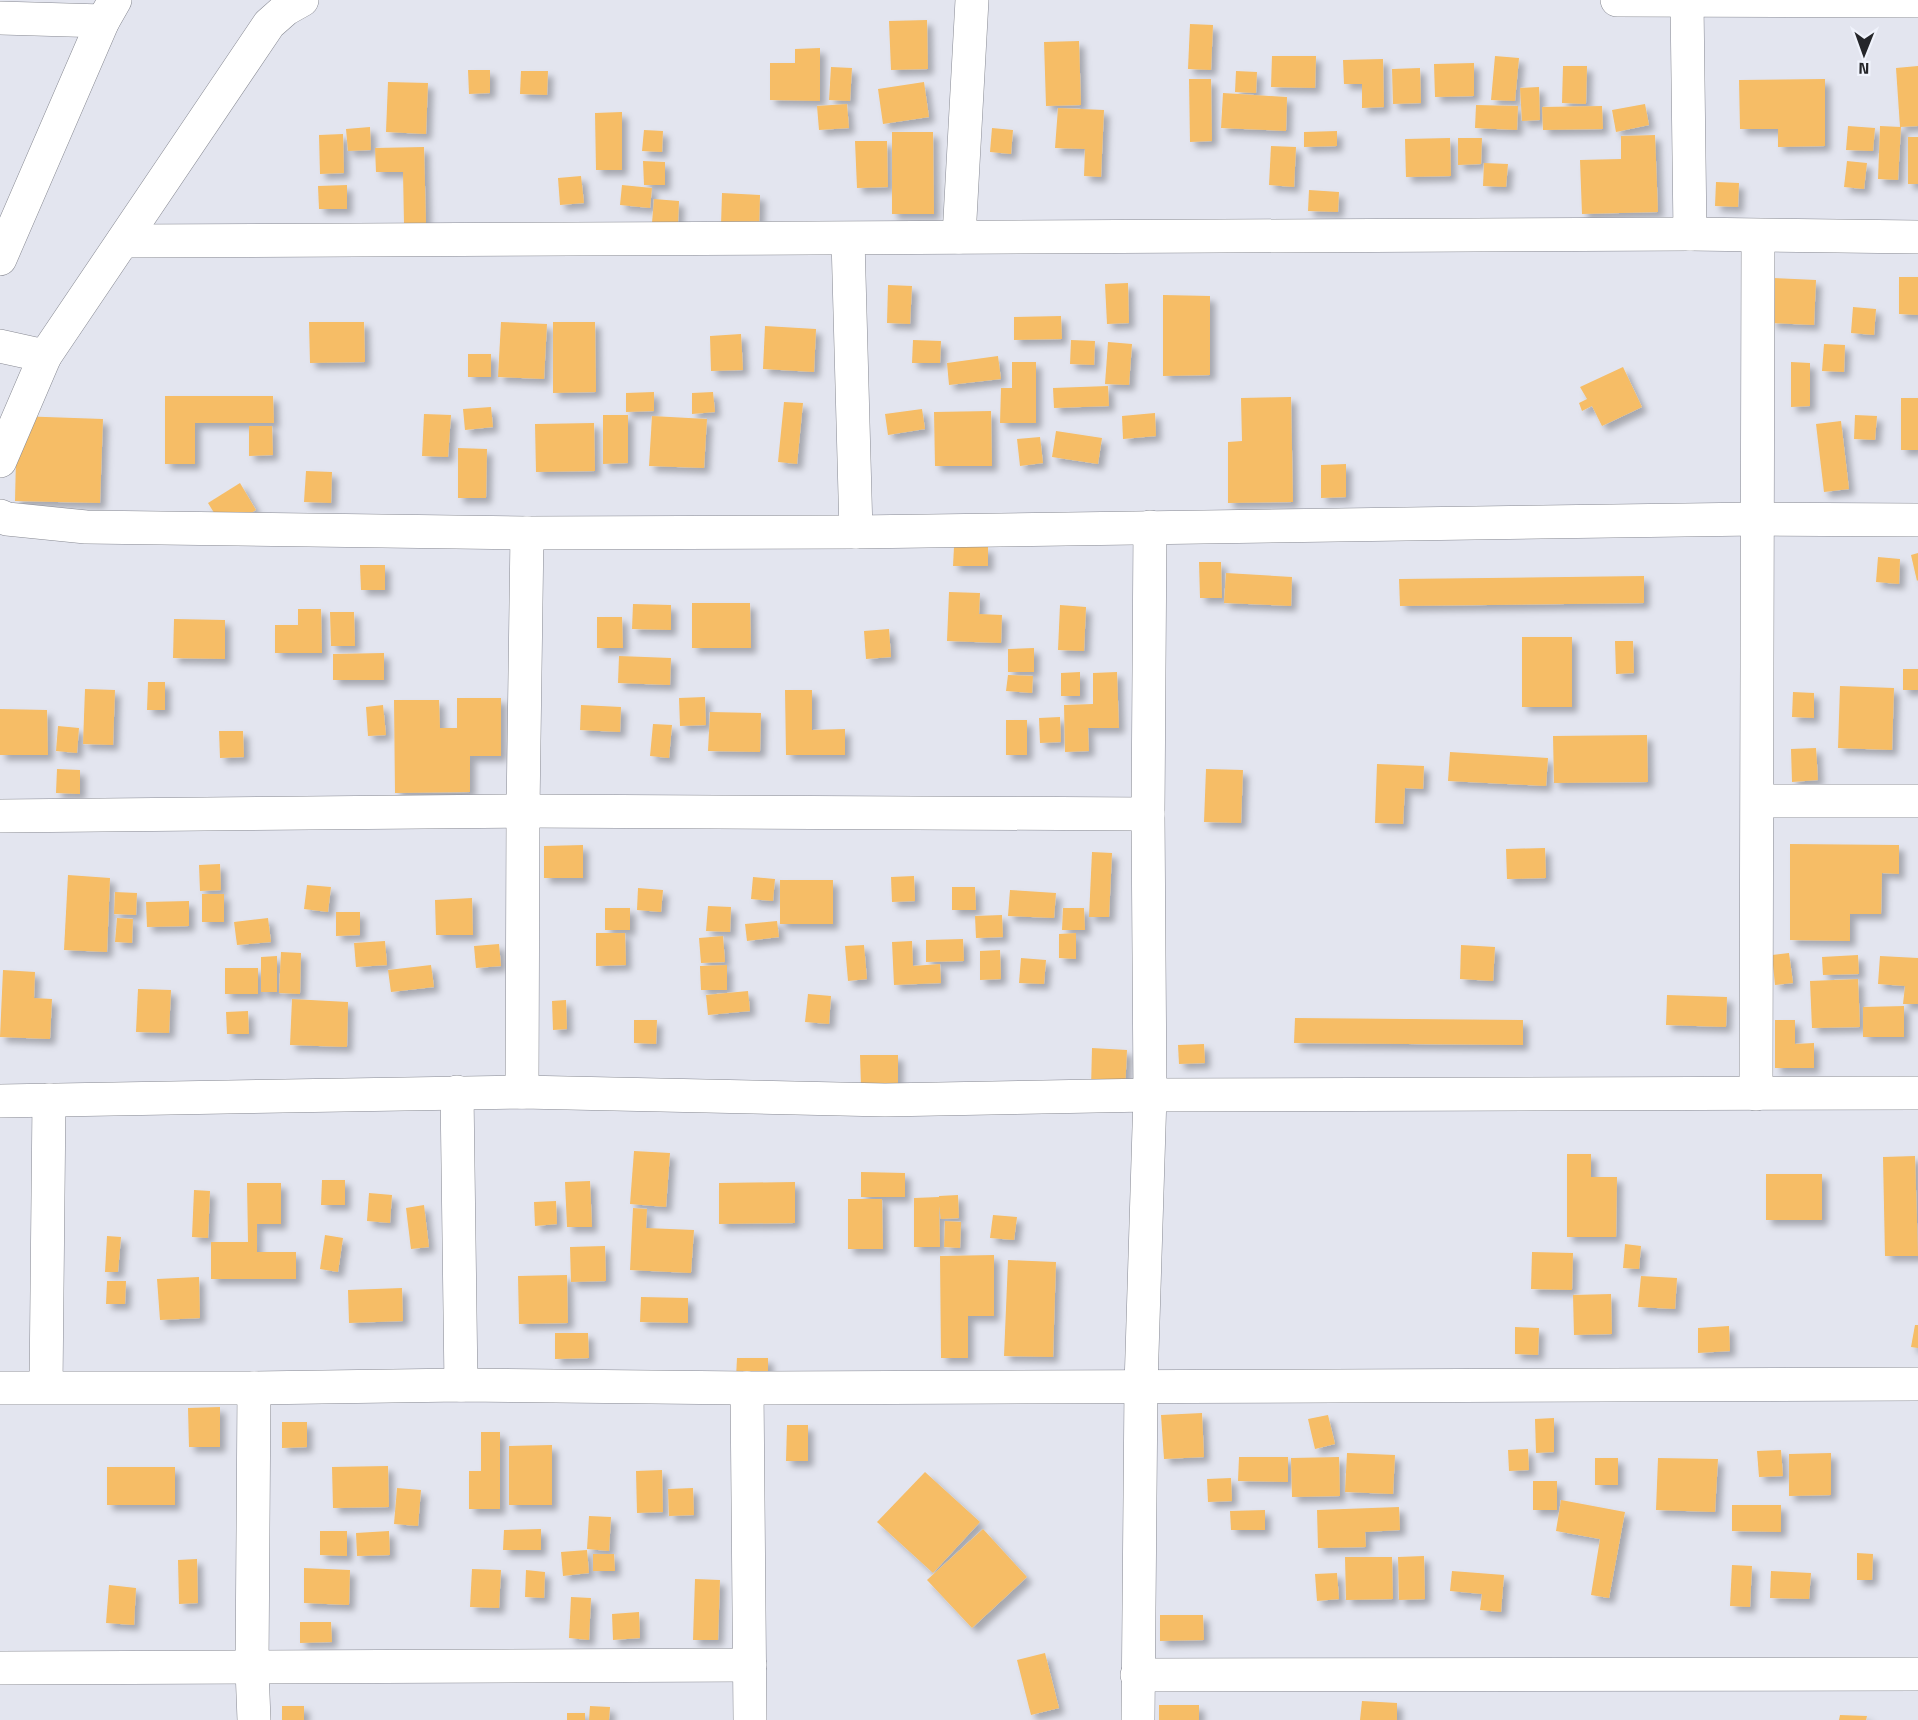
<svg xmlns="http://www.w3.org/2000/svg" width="1918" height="1720" viewBox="0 0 1918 1720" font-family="'Titillium Web',sans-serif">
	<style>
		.building { fill: #f6bd66; filter: url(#shadow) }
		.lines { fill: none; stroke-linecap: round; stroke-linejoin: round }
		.minor-casing { stroke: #878992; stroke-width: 34 }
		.minor { stroke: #fff; stroke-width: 33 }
	</style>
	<defs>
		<filter id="shadow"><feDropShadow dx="5.5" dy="5.5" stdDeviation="3" flood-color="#0004"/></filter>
	</defs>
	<rect width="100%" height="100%" fill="#e3e5ef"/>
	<g class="building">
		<polygon points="927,20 928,69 891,70 889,21"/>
		<polygon points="1190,24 1213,25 1211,70 1188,69"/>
		<polygon points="1079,41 1081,105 1046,106 1044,42"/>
		<polygon points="820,48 820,101 770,100 770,63 795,63 795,49"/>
		<polygon points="1272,56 1316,56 1315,88 1271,87"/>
		<polygon points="1495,56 1519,58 1515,101 1491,100"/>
		<polygon points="1383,59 1384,107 1362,108 1362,84 1344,84 1343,60"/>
		<polygon points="1474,63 1474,96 1435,97 1434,64"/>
		<polygon points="1563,66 1587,66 1586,104 1562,103"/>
		<polygon points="1918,66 1918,126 1900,127 1896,68"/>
		<polygon points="831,67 852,68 850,101 829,100"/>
		<polygon points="1420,68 1421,103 1393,104 1392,69"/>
		<polygon points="468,70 490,70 490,93 469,94"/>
		<polygon points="521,71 548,71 547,95 520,94"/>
		<polygon points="1236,71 1257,72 1256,93 1235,92"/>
		<polygon points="1189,79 1211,79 1212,141 1190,142"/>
		<polygon points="1825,79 1825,146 1778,147 1778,129 1740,129 1739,80"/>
		<polygon points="388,82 428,83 426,134 386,132"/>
		<polygon points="924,82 929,117 883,124 878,89"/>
		<polygon points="1539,87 1540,120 1522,121 1520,88"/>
		<polygon points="1223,93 1287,97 1286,131 1221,128"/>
		<polygon points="847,104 849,128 819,130 817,106"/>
		<polygon points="1645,104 1649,125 1616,132 1612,110"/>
		<polygon points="1476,105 1518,106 1517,130 1475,128"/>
		<polygon points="1602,106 1603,129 1543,130 1542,107"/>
		<polygon points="1058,108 1104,110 1101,177 1084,176 1085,149 1055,148"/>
		<polygon points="622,112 622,170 596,170 595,113"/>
		<polygon points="1848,126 1875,128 1873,151 1846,150"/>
		<polygon points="1880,126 1901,127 1898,180 1878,179"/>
		<polygon points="370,127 371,150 348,151 346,129"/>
		<polygon points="992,128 1013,130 1011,154 990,152"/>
		<polygon points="644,130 663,131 662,152 642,151"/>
		<polygon points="1337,131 1337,146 1304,147 1304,132"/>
		<polygon points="892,132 933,132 934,214 892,214"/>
		<polygon points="343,134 344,173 320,174 319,135"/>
		<polygon points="1655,135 1658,212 1582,214 1580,160 1621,159 1621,136"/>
		<rect x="1908" y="137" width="10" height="47"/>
		<polygon points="1450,138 1451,176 1406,177 1405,139"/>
		<polygon points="1458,138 1482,138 1481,164 1458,165"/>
		<polygon points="855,141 887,141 888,187 857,188"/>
		<polygon points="1271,146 1296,147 1294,187 1269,185"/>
		<polygon points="424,147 426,223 404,224 403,172 376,172 375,148"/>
		<polygon points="643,161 665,162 665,185 644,185"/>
		<polygon points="1847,161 1867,163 1864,189 1844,187"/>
		<polygon points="1484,163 1508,164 1506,187 1483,186"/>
		<polygon points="581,176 584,203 560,205 558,178"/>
		<polygon points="1716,182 1739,183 1738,207 1715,206"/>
		<polygon points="347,185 347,209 319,209 318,186"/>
		<polygon points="622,185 652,188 650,208 620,205"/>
		<polygon points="1309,190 1339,192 1338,212 1308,211"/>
		<polygon points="722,193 760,195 759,228 721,226"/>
		<polygon points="654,199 679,201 678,224 652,223"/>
		<polygon points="1899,277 1918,277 1918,315 1899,314"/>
		<polygon points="1773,278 1816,280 1814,325 1771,323"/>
		<polygon points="1128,283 1129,323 1107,324 1105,284"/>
		<polygon points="888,285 912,286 910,324 887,323"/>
		<polygon points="1163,295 1210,296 1210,375 1163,376"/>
		<polygon points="1853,307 1876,309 1874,335 1851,333"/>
		<polygon points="1061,316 1062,339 1014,340 1014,317"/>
		<polygon points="309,322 364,322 365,362 310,363"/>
		<polygon points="501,322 547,324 544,379 498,377"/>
		<polygon points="553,322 595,322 596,392 553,393"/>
		<polygon points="765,326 816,329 814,372 763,369"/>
		<polygon points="741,334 743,370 711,371 710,336"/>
		<polygon points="913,340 941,341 940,363 912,363"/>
		<polygon points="1071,340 1095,341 1094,365 1070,364"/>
		<polygon points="1108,342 1132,344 1129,385 1105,384"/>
		<polygon points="1824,344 1845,345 1844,372 1822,371"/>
		<rect x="468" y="354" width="23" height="23"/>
		<polygon points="998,356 1001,379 949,385 947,363"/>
		<polygon points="1012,362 1036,362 1036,423 1000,423 1001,388 1012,388"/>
		<polygon points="1791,362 1810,363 1810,406 1791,407"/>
		<polygon points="1623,367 1642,407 1602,426 1592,406 1582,411 1579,403 1587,399 1580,387"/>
		<polygon points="1108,386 1109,406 1054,408 1053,388"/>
		<polygon points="654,392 654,411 626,412 626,393"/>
		<polygon points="713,392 715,412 692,414 692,393"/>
		<polygon points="165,396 273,396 274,423 195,423 195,464 165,464"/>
		<polygon points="1291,397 1293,502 1228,503 1228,442 1242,441 1241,398"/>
		<rect x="1901" y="398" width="17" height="52"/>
		<polygon points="784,402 803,403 797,464 778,462"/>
		<polygon points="491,407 493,427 465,430 463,409"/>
		<polygon points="922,409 925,429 888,435 885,414"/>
		<polygon points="991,411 992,466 935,466 934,412"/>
		<polygon points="1155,413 1156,436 1123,439 1122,416"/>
		<polygon points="424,414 451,415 448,457 422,456"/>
		<polygon points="603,415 628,415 628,463 603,464"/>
		<polygon points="1855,415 1877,416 1875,440 1854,439"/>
		<polygon points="17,416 103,419 100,503 15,501"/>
		<polygon points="652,416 707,419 704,468 649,466"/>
		<polygon points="1841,421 1849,489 1824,492 1816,424"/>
		<polygon points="594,423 595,471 536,472 535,424"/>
		<polygon points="249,426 272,426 273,455 249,456"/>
		<polygon points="1056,431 1102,438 1098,464 1052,457"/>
		<polygon points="1040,437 1043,463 1020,466 1017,439"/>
		<polygon points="458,448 487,449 486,498 458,498"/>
		<polygon points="1346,464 1346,497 1321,498 1321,465"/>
		<polygon points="306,471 332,472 331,503 304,502"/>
		<polygon points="240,483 256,510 224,529 208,503"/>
		<polygon points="954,547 988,547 988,566 953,566"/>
		<polygon points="1918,553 1918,580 1917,581 1911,555"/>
		<polygon points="1878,557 1900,559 1899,584 1876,582"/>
		<polygon points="1199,562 1221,562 1222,598 1200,598"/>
		<polygon points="360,565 385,565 385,590 361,590"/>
		<polygon points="1226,573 1292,577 1291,606 1224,603"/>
		<polygon points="1644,576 1644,603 1400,606 1399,579"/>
		<polygon points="949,592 980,593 979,614 1002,615 1001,643 947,641"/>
		<polygon points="692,603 750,603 751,648 692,648"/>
		<polygon points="633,604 671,605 671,630 632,629"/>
		<polygon points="1060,605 1086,607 1084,651 1058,650"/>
		<polygon points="298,609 321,609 322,653 275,653 275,625 298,625"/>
		<polygon points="330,612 354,612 355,646 331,646"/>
		<polygon points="597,617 622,617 623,648 597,648"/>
		<polygon points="174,619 225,620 225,659 173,658"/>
		<polygon points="889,629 891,657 866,659 864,631"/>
		<rect x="1522" y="637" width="50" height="70"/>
		<polygon points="1615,641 1633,641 1634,673 1616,674"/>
		<polygon points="1034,648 1034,672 1008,672 1008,649"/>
		<polygon points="384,653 384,680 333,680 333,654"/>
		<polygon points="619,656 671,658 670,685 618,683"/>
		<rect x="1903" y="669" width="15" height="21"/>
		<polygon points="1080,672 1080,696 1061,696 1061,673"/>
		<polygon points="1117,672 1119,728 1088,728 1089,751 1065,752 1064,705 1093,704 1093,673"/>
		<polygon points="1008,675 1033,676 1032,693 1006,691"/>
		<polygon points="148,682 165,682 165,710 147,710"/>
		<polygon points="1840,686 1894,688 1892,750 1838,748"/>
		<polygon points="85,689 115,690 113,745 83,744"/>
		<polygon points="785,690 812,690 812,730 845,729 845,755 786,755"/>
		<polygon points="1793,692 1814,693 1814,718 1792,717"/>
		<polygon points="705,697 706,725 680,726 679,698"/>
		<polygon points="457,698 501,698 501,756 470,756 470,792 395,793 394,700 439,700 440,728 457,728"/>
		<polygon points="383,705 386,735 368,736 366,707"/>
		<polygon points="581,705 621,707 620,732 580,730"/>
		<polygon points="0,709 47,710 48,755 0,755"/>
		<polygon points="710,712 761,713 760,752 708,751"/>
		<polygon points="1060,717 1061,742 1040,743 1039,718"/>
		<rect x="1006" y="720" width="21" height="35"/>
		<polygon points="653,724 672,725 669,758 650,756"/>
		<polygon points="58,726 79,728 77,753 56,751"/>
		<polygon points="219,731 243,731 244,757 220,758"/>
		<polygon points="1647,735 1648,782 1554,783 1553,736"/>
		<polygon points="1816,748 1818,780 1792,782 1791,749"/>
		<polygon points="1450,752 1548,758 1546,786 1448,781"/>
		<polygon points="1377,764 1424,766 1423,789 1405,788 1403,824 1375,823"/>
		<polygon points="57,769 80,770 80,794 56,793"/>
		<polygon points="1206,769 1243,770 1241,823 1204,822"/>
		<polygon points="1790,844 1899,845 1899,874 1882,873 1881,914 1850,914 1850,941 1790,940"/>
		<polygon points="583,845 583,878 544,878 544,846"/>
		<polygon points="1545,848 1546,878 1507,879 1506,849"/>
		<polygon points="1092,852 1112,853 1109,917 1089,917"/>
		<polygon points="220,864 221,890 200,891 199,865"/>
		<polygon points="68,875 110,878 107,952 64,950"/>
		<polygon points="914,876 915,901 892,902 891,877"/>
		<polygon points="753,877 775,879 773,901 751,899"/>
		<rect x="780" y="880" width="53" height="44"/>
		<polygon points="307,885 331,887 328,912 304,909"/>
		<polygon points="952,887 975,887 976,910 952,910"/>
		<polygon points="638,888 663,890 661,912 637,910"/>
		<polygon points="1010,890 1056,893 1054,918 1008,916"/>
		<polygon points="115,892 137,893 136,915 114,914"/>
		<rect x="202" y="894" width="22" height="28"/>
		<polygon points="472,898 473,935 436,935 435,900"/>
		<polygon points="189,901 189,926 147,927 146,902"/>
		<polygon points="708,906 731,907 730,932 706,931"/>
		<rect x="605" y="908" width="25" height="22"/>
		<polygon points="1063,908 1084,908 1085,930 1062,930"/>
		<polygon points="336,912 360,912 360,935 336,936"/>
		<polygon points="1002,915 1003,937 976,938 975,916"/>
		<polygon points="117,918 133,919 132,943 115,942"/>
		<polygon points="268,918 271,942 237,945 234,922"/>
		<polygon points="777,921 779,937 747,941 745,924"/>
		<polygon points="596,933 625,933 626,965 596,966"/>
		<polygon points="1076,933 1076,959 1059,958 1059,934"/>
		<polygon points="723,936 725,962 701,963 699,938"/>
		<polygon points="963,939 964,961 926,962 926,940"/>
		<polygon points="385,941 387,965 356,967 354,943"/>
		<polygon points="912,941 913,966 940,964 941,983 894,985 892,942"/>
		<polygon points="499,944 501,966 476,968 474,946"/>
		<polygon points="864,945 867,979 848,981 845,946"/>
		<polygon points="1461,945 1495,947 1493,981 1460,979"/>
		<polygon points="1000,950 1001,979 980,980 980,951"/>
		<polygon points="281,952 301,953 300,994 279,993"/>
		<polygon points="1789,953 1793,983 1775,985 1772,955"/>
		<polygon points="1858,955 1859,974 1823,975 1822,957"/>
		<polygon points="277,956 277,992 261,992 261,957"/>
		<polygon points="1880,956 1918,958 1918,1004 1903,1004 1905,986 1878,984"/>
		<polygon points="1021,958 1046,960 1044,984 1019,983"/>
		<polygon points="431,965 434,987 391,992 388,970"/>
		<polygon points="727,965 727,990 701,990 700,966"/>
		<rect x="225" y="968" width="33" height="26"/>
		<polygon points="3,970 35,972 34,998 52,999 50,1039 0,1037"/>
		<polygon points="1858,979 1860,1027 1812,1028 1810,981"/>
		<polygon points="138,989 171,990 169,1033 136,1032"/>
		<polygon points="748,991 750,1011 708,1015 706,995"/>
		<polygon points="808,994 831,996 829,1024 805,1022"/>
		<polygon points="1667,995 1727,997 1726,1027 1666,1025"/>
		<polygon points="292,999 348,1002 347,1047 290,1045"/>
		<polygon points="566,1000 567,1029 553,1030 552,1001"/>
		<polygon points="1904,1006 1904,1037 1863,1037 1863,1007"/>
		<polygon points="248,1011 249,1034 227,1034 226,1012"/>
		<polygon points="1295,1018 1523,1020 1523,1045 1294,1043"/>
		<polygon points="634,1020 657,1020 656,1044 634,1043"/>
		<polygon points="1775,1020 1795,1020 1795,1044 1814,1043 1814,1068 1775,1068"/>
		<polygon points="1204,1044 1205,1063 1179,1064 1178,1045"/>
		<polygon points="1092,1048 1127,1050 1125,1091 1091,1089"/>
		<polygon points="860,1055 898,1055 898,1087 861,1087"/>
		<polygon points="634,1151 670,1153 666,1207 630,1204"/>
		<polygon points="1567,1154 1591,1154 1591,1177 1617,1177 1616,1237 1567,1237"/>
		<polygon points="1915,1156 1918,1256 1885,1256 1883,1157"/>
		<polygon points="861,1172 905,1173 905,1197 861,1197"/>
		<rect x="1766" y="1174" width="56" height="46"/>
		<polygon points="322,1180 345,1180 345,1205 321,1205"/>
		<polygon points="590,1181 592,1227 567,1227 565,1182"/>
		<polygon points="795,1182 795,1223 719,1224 719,1183"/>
		<polygon points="247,1183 281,1183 281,1224 257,1224 257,1252 296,1252 296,1279 211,1279 211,1242 248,1242"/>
		<polygon points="194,1190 210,1191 208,1238 192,1237"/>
		<polygon points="369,1193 392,1195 390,1223 367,1221"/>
		<polygon points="958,1195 959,1218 941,1219 939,1206 940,1247 914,1247 914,1198 939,1197 939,1196"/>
		<polygon points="848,1199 882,1199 883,1249 848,1249"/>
		<polygon points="556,1201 557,1224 535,1226 534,1202"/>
		<polygon points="424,1205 429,1247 411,1249 406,1208"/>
		<polygon points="633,1208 647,1209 646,1228 694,1230 691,1273 630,1270"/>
		<polygon points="993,1215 1017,1217 1014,1240 990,1238"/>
		<polygon points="945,1221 961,1222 960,1248 944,1247"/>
		<polygon points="325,1235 343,1238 338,1272 320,1269"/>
		<polygon points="107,1236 121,1237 118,1272 105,1272"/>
		<polygon points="1625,1244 1641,1246 1639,1269 1623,1268"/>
		<polygon points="605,1246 606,1281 571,1282 570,1247"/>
		<polygon points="1532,1252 1573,1253 1572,1290 1531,1289"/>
		<polygon points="994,1255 994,1316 968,1316 968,1358 941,1358 940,1256"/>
		<polygon points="1008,1260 1056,1262 1053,1357 1004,1356"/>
		<polygon points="567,1275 568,1323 519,1324 518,1276"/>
		<polygon points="1641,1276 1677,1278 1675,1309 1638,1307"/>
		<polygon points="199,1277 200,1318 160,1320 157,1279"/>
		<polygon points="107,1281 126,1281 125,1304 106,1304"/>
		<polygon points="402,1288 403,1321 349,1323 348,1290"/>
		<polygon points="1611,1294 1612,1334 1574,1335 1573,1295"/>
		<polygon points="641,1297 688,1298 688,1323 640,1322"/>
		<polygon points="1915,1325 1918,1325 1918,1348 1911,1347"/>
		<polygon points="1729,1326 1730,1351 1698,1353 1698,1328"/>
		<polygon points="1515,1327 1539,1328 1538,1355 1515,1354"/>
		<polygon points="555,1333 588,1333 589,1358 555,1359"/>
		<polygon points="737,1358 768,1358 768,1378 736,1378"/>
		<polygon points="220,1407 220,1447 189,1447 188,1408"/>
		<polygon points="1202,1413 1204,1457 1164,1459 1161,1415"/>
		<polygon points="1328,1415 1335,1444 1315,1449 1308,1419"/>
		<polygon points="1554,1418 1554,1452 1536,1453 1535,1419"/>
		<polygon points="282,1422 307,1422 307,1447 282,1448"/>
		<polygon points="787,1425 808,1425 808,1461 786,1461"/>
		<polygon points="481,1432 500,1432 500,1509 469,1509 469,1471 481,1471"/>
		<polygon points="552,1445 552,1505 509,1505 509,1446"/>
		<polygon points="1528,1449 1529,1470 1509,1471 1508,1450"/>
		<polygon points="1781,1450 1783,1476 1759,1477 1757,1451"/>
		<polygon points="1347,1453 1395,1455 1393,1494 1345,1492"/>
		<polygon points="1831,1453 1831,1495 1789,1496 1789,1454"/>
		<polygon points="1239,1457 1288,1457 1288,1482 1238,1481"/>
		<polygon points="1339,1457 1340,1496 1292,1497 1291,1458"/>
		<rect x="1595" y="1458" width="23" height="27"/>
		<polygon points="1658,1458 1718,1459 1715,1512 1656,1510"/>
		<polygon points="388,1466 389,1507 333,1508 332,1467"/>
		<rect x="107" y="1467" width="68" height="38"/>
		<polygon points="662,1470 663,1512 637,1513 636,1471"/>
		<polygon points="925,1472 980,1522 933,1573 877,1522"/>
		<polygon points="1231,1478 1232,1501 1208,1502 1207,1479"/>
		<rect x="1533" y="1481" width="24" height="29"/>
		<polygon points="397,1488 421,1490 418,1526 394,1524"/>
		<polygon points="693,1488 694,1515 669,1516 668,1489"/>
		<polygon points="1561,1500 1625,1512 1609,1598 1591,1595 1600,1539 1556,1531"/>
		<polygon points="1732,1505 1781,1505 1781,1532 1732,1531"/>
		<polygon points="1399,1507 1400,1530 1365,1532 1366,1547 1318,1548 1317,1510"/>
		<polygon points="1265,1510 1265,1530 1231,1530 1230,1511"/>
		<polygon points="589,1516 611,1517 609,1551 587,1549"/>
		<polygon points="541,1529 541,1550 503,1550 504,1530"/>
		<polygon points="983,1529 1027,1577 972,1628 927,1580"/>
		<polygon points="320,1531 347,1531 347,1556 320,1555"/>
		<polygon points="389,1531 390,1555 357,1556 356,1533"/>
		<polygon points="587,1550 589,1573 563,1576 561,1552"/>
		<polygon points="1857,1553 1873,1554 1872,1580 1857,1580"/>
		<polygon points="593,1554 614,1554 615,1571 593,1571"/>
		<polygon points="1424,1556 1425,1599 1399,1600 1398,1557"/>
		<polygon points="1345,1557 1392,1557 1393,1599 1346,1600"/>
		<polygon points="197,1559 198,1603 179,1604 178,1560"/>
		<polygon points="1732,1565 1752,1566 1750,1607 1730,1606"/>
		<polygon points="304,1568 350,1570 349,1605 304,1603"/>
		<polygon points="472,1569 501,1570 499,1608 470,1607"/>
		<polygon points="526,1570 545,1572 544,1598 525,1597"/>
		<polygon points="1452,1571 1504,1575 1501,1612 1480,1610 1482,1594 1450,1591"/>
		<polygon points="1771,1571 1811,1573 1809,1599 1770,1598"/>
		<polygon points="1337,1573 1339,1599 1317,1601 1315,1574"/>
		<polygon points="695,1579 720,1580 718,1640 693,1640"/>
		<polygon points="109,1585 136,1588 134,1625 106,1623"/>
		<polygon points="571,1597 591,1598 589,1640 569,1638"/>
		<polygon points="639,1612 640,1638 613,1640 612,1614"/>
		<polygon points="1160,1615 1203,1615 1204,1640 1160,1641"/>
		<polygon points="300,1622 331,1622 332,1642 300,1643"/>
		<polygon points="1045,1653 1059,1708 1031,1715 1017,1660"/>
		<polygon points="1362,1701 1397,1703 1397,1720 1360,1720"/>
		<rect x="1159" y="1705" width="40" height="15"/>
		<rect x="282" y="1706" width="22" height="14"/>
		<polygon points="590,1706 610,1707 609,1720 589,1720"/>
		<rect x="567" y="1713" width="18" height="7"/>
		<polygon points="1840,1715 1867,1716 1866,1720 1839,1720"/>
	</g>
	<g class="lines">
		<defs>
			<g id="minor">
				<polyline points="1617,0 1918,1"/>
				<polyline points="1687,2 1690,234"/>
				<polyline points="0,18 103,21"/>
				<polyline points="959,237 972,0"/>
				<polyline points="848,239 856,532"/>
				<polyline points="123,241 1690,234 1918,237"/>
				<polyline points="0,259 103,21 115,0"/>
				<polyline points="0,346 45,356 269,24 286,9 302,0"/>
				<polyline points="0,461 45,356"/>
				<polyline points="0,516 7,519 86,527 527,533 856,532 1756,519 1918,520"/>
				<polyline points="1758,801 1918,801"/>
				<polyline points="0,816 523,811 1148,814"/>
				<polyline points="457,1092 461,1385"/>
				<polyline points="522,1092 523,811 527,533"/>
				<path d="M1756,1094C1758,808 1756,522 1758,236"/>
				<polyline points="0,1101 522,1092 885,1100 1150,1095 1918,1093"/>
				<polyline points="46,1387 49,1100"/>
				<polyline points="0,1388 254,1388 461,1385 747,1388 1918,1384"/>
				<polyline points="747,1388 750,1720"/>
				<polyline points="0,1668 750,1665"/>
				<polyline points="1137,1675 1918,1674"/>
				<polyline points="254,1720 252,1669 254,1388"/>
				<polyline points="1138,1720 1141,1386 1150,1095 1148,814 1150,527"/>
			</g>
		</defs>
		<use href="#minor" class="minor-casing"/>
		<use href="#minor" class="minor"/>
	</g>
	<g transform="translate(1864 54) rotate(181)" stroke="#f0f3fc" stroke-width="4.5" paint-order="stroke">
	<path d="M0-4.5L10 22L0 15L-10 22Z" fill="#25262a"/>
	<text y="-9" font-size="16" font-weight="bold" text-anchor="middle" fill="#25262a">N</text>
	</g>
</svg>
